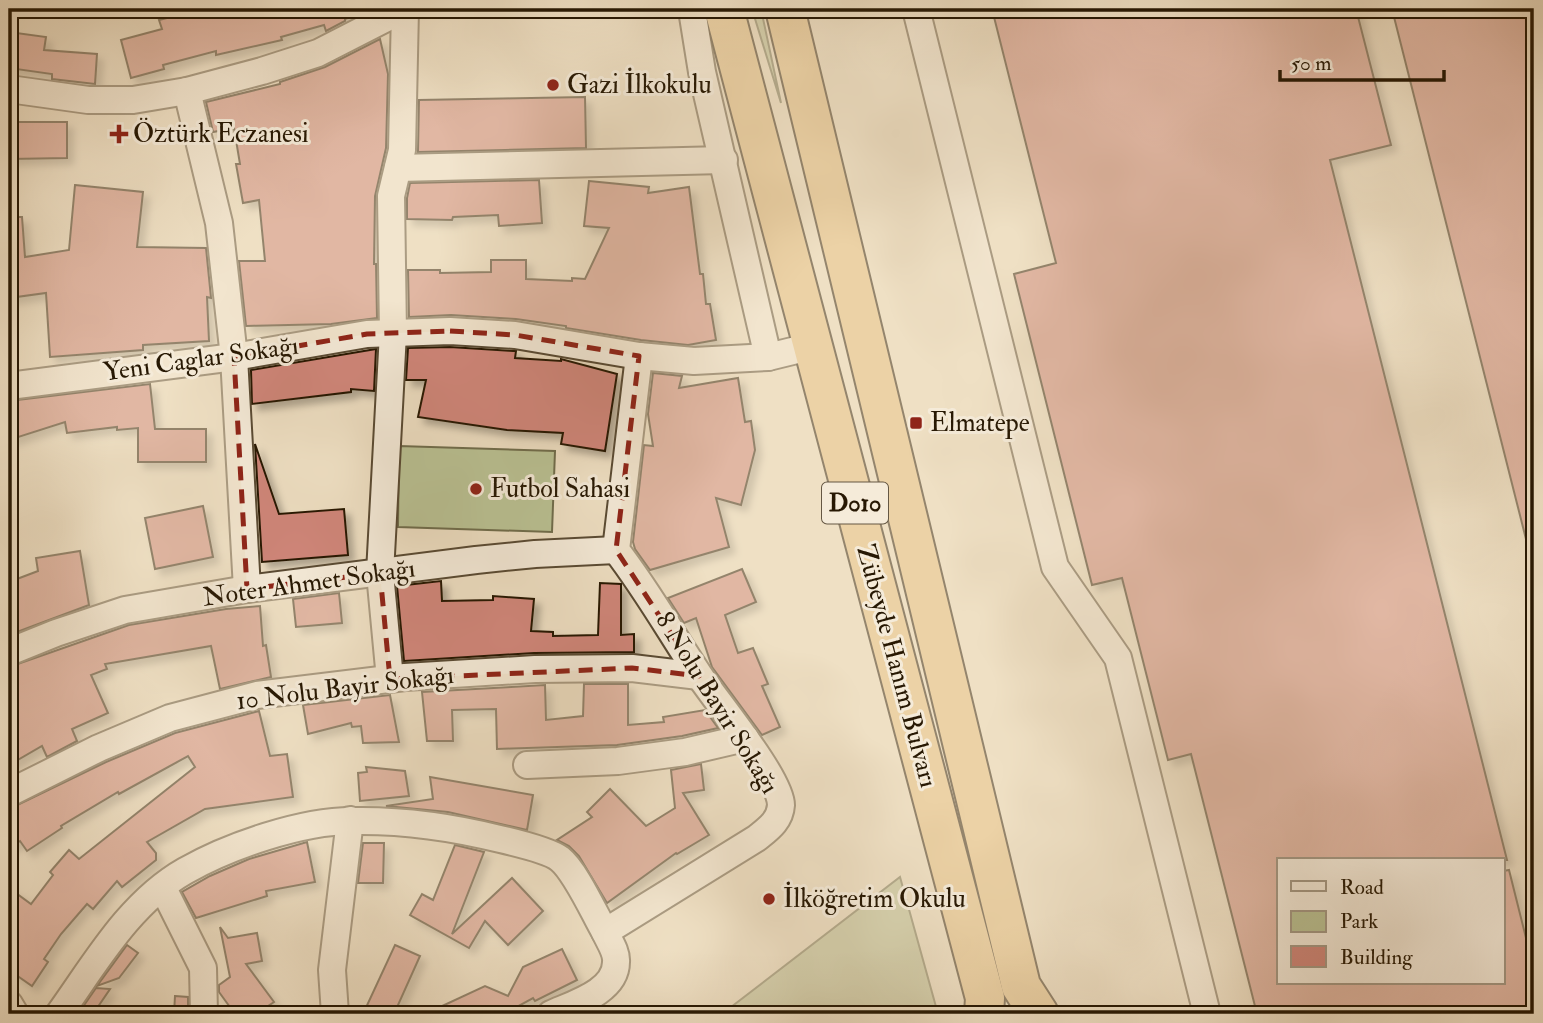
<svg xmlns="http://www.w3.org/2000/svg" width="1543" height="1023" viewBox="0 0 1543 1023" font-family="'IM FELL Double Pica',serif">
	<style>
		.green { fill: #bac294; stroke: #706d4c; stroke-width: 2 }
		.building { fill: #d0867a; stroke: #271803; stroke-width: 2; filter: url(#shadow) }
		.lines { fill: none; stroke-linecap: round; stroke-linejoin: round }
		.minor-casing { stroke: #594a33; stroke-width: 30 }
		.highway-casing { stroke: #271803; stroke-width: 42 }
		.minor { stroke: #f5ebd9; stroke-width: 26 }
		.highway { stroke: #e8c082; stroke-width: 38 }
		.marked { fill: none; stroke: #8f2418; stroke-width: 5; stroke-dasharray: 14 9; stroke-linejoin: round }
		.poi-dot { fill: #8f2418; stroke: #f5ebd9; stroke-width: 2.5 }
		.labels { text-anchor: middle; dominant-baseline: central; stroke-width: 6; stroke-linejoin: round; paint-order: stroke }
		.shield { fill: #f5ebd9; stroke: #655743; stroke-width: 2 }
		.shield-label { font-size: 24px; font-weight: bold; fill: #271803 }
		.poi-label { font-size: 26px; fill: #271803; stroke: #f5ebd9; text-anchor: start }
		.street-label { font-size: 26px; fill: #271803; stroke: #f5ebd9 }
	</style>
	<defs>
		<filter id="shadow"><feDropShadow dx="6" dy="6" stdDeviation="3.5" flood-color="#0004"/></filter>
	</defs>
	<rect width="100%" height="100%" fill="#efe0c4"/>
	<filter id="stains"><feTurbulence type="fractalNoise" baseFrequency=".00286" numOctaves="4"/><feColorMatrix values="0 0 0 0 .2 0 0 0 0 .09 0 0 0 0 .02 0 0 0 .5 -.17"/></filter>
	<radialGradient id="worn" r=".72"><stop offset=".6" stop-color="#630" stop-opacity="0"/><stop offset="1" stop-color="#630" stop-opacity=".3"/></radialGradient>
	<g class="green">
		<polygon points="752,9 761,9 781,103"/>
		<polygon points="399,446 555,451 552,532 398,527"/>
		<polygon points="900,877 938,1014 722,1014"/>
	</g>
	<g class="building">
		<polygon points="239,9 362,9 363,12 345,19 345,21 326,31 324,25 281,37 282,40 216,55 216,51 163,65 164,69 131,78 121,40 162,29 159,20 199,10 201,17"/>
		<polygon points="992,9 1356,9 1391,145 1330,160 1507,860 1279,860 1279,983 1503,983 1503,871 1509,870 1534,970 1534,1014 1257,1014 1191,754 1168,760 1122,578 1092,585 1014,274 1056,263"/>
		<polygon points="1392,9 1534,9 1534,547 1528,547"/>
		<polygon points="9,32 46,37 44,50 97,54 95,84 52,79 52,74 9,68"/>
		<polygon points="380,39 388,74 386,148 375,196 374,264 376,264 377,318 331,324 246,326 239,261 265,261 259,200 243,203 236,164 240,164 234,128 213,132 206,102 280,84 280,82 325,67"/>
		<polygon points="585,97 586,148 418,152 419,100"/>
		<polygon points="9,122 67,122 67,158 9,159"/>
		<polygon points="539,180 542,223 499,226 498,215 453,217 452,220 407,219 407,198 410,183"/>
		<polygon points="589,181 649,187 648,193 689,187 700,274 703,274 706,304 710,304 716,340 688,345 641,340 566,328 566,326 516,319 451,315 409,317 408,270 440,270 440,273 491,272 491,260 526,260 526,279 572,281 572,278 585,279 609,228 584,226"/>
		<polygon points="75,185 143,192 137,247 206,248 211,298 207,297 209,341 143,345 143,350 50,357 46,293 9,298 9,217 22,217 25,257 69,250"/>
		<polygon points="450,347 513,351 516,351 515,358 561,361 561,359 617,374 605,451 561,444 563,433 507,430 418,417 426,380 406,380 408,348"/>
		<polygon points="376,349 374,391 351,389 351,392 252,404 251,370"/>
		<polygon points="653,373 682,376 679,388 738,378 745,422 751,421 755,450 741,505 716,498 729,547 650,570 635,549 633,542 644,445 653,446 648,414"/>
		<polygon points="150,384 155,429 206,429 206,462 138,462 138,428 117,430 117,427 67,433 65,422 9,440 9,401"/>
		<polygon points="255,444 279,514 344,509 348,555 262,562"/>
		<polygon points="203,506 213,557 155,569 145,518"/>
		<polygon points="80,551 89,605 9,635 9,582 38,571 36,558"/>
		<polygon points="742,569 756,602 725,615 738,653 753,648 768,684 762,686 780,727 762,735 712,667 696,618 684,623 668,598"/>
		<polygon points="441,581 442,601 493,600 493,596 534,599 531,631 553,632 553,636 598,635 600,583 621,584 621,635 634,634 634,652 534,653 404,661 397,586"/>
		<polygon points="339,593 342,623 296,627 293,599"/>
		<polygon points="260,606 263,646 266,645 271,677 220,689 211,646 105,664 107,669 91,675 108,713 72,729 77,741 47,757 42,746 9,765 9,667 129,625 226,609"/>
		<polygon points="584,684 628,684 628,725 664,722 663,717 705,710 718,728 682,736 617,745 497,749 496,709 452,710 453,741 427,741 422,692 545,685 546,720 583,716"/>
		<polygon points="390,695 399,742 363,743 361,726 352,727 351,723 308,734 303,705"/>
		<polygon points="259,711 270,756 287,754 293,797 205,809 147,842 156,853 156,860 122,887 117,881 93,909 87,904 61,934 44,959 48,962 32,986 9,970 9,888 31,904 53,875 50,872 69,850 79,859 195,767 188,756 119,794 118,792 61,826 62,828 27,851 20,841 9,848 9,809 106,762 175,733"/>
		<polygon points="701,764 704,790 683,793 709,835 677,854 676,853 607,903 579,856 569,846 557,840 592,817 587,812 610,789 646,826 675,808 671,770"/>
		<polygon points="366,767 405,771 409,796 360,801 358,773 367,772"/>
		<polygon points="430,777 533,795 527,830 448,812 386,806 433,799"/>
		<polygon points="307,842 315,882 266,891 267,896 196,918 182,892 210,876 249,859"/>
		<polygon points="363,843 384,843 383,883 358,883"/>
		<polygon points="455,845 484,852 452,934 512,878 543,911 508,945 485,921 469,948 410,915 422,894 433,900"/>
		<polygon points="220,927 228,938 257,933 262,961 246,964 274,1002 256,1014 235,1014 219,992 219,985 230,977"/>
		<polygon points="127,945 138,953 119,978 97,986"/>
		<polygon points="395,945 420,956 394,1014 363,1014"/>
		<polygon points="562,949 577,980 535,1001 533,998 504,1014 425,1014 485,986 508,996 523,967"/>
		<polygon points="96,988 110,989 93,1014 78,1014"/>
		<polygon points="175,996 188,997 188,1014 174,1014"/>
	</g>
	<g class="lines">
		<defs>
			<g id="minor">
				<polyline points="916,9 1055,567 1118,658 1207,1014"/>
				<polyline points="692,10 702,72 768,357"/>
				<polyline points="9,89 88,100 133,100 187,91 262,71 318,53 404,9"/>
				<polyline points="187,91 219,223 234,357 247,589"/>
				<polyline points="398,168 724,160"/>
				<polyline points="9,386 234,357 367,334 450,331 515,335 639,356 694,361 768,357 813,346"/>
				<polyline points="9,652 56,633 125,610 247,589 476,560 535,554 616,550"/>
				<polyline points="390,679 380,573 393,333 391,196 402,150 405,9"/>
				<polyline points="527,765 618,761 685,752 745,738"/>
				<polyline points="9,793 99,748 170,718 257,695 405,677 535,669 632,668 699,676"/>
				<polyline points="163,888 203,968 204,1014"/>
				<polyline points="9,1004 15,1014"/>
				<path d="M59,1014C95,964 129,903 185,871C229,846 301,821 352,821C401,820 452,827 500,839C513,842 550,851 560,859C576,872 594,913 605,932L757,838C768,829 780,821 781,805C781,779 716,701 699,675C671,633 647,590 616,550L639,356"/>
				<polyline points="335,1014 332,970 350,820"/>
				<path d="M551,1014C573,1004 616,992 616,962C617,952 609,941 605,932"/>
			</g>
			<g id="highway">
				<polyline points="724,9 985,998 984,1014"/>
				<polyline points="785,9 1021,986 1039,1014"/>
			</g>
		</defs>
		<use href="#minor" class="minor-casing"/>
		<use href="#highway" class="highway-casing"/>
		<use href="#minor" class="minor"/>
		<use href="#highway" class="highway"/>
	</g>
	<path d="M0 0H1543V1023H0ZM450,331L515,335L639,356L616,550L699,676L632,668L390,679L380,573L247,589L234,357L367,334Z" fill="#efe0c4" fill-opacity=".55" fill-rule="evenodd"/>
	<path class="marked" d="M450,331L515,335L639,356L616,550L699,676L632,668L390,679L380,573L247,589L234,357L367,334Z"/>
	<g class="poi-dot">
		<circle cx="553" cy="85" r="7"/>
		<path d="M115.5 123.5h7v7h7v7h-7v7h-7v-7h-7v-7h7z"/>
		<rect x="909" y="416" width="14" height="14" rx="3.5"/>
		<circle cx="476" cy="489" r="7"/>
		<circle cx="769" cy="899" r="7"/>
	</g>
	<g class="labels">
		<rect class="shield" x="822" y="482.5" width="66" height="41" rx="5"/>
		<g class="shield-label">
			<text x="855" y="503">D010</text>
		</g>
		<g class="poi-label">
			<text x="567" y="85">Gazi İlkokulu</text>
			<text x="133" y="134">Öztürk Eczanesi</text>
			<text x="930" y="423">Elmatepe</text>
			<text x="490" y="489">Futbol Sahasi</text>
			<text x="783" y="899">İlköğretim Okulu</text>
		</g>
		<g class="street-label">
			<text transform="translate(201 359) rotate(-8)">Yeni Caglar Sokağı</text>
			<text transform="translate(309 583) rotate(-8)">Noter Ahmet Sokağı</text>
			<text transform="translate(897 666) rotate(75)">Zübeyde Hanım Bulvarı</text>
			<text transform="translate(345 688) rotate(-7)">10 Nolu Bayir Sokağı</text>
			<text transform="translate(717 703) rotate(58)">8 Nolu Bayir Sokağı</text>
		</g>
	</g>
	<rect width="1543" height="1023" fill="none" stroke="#efe0c4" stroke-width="35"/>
	<rect x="10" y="10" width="1522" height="1002" fill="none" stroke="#271803" stroke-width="3.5"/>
	<rect x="18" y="18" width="1508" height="988" fill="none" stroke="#271803" stroke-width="2"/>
	<rect x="1277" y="858" width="228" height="126" fill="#f5ebd9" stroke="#a39783" stroke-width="2"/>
	<rect x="1291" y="881" width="35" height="10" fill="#f5ebd9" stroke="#a39783" stroke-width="2"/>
	<text x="1340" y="894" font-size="21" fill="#271803">Road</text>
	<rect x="1291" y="911" width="35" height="21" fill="#bac294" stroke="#a39783" stroke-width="2"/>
	<text x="1340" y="928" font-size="21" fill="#271803">Park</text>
	<rect x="1291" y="946" width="35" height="21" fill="#d0867a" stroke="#a39783" stroke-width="2"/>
	<text x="1340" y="964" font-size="21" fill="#271803">Building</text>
	<path d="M1280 70v10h164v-10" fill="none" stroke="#271803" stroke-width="3.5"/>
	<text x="1291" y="70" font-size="21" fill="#271803" stroke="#f5ebd9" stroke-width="5" paint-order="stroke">50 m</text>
	<rect width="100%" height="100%" filter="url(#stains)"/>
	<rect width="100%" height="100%" fill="url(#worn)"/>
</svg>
